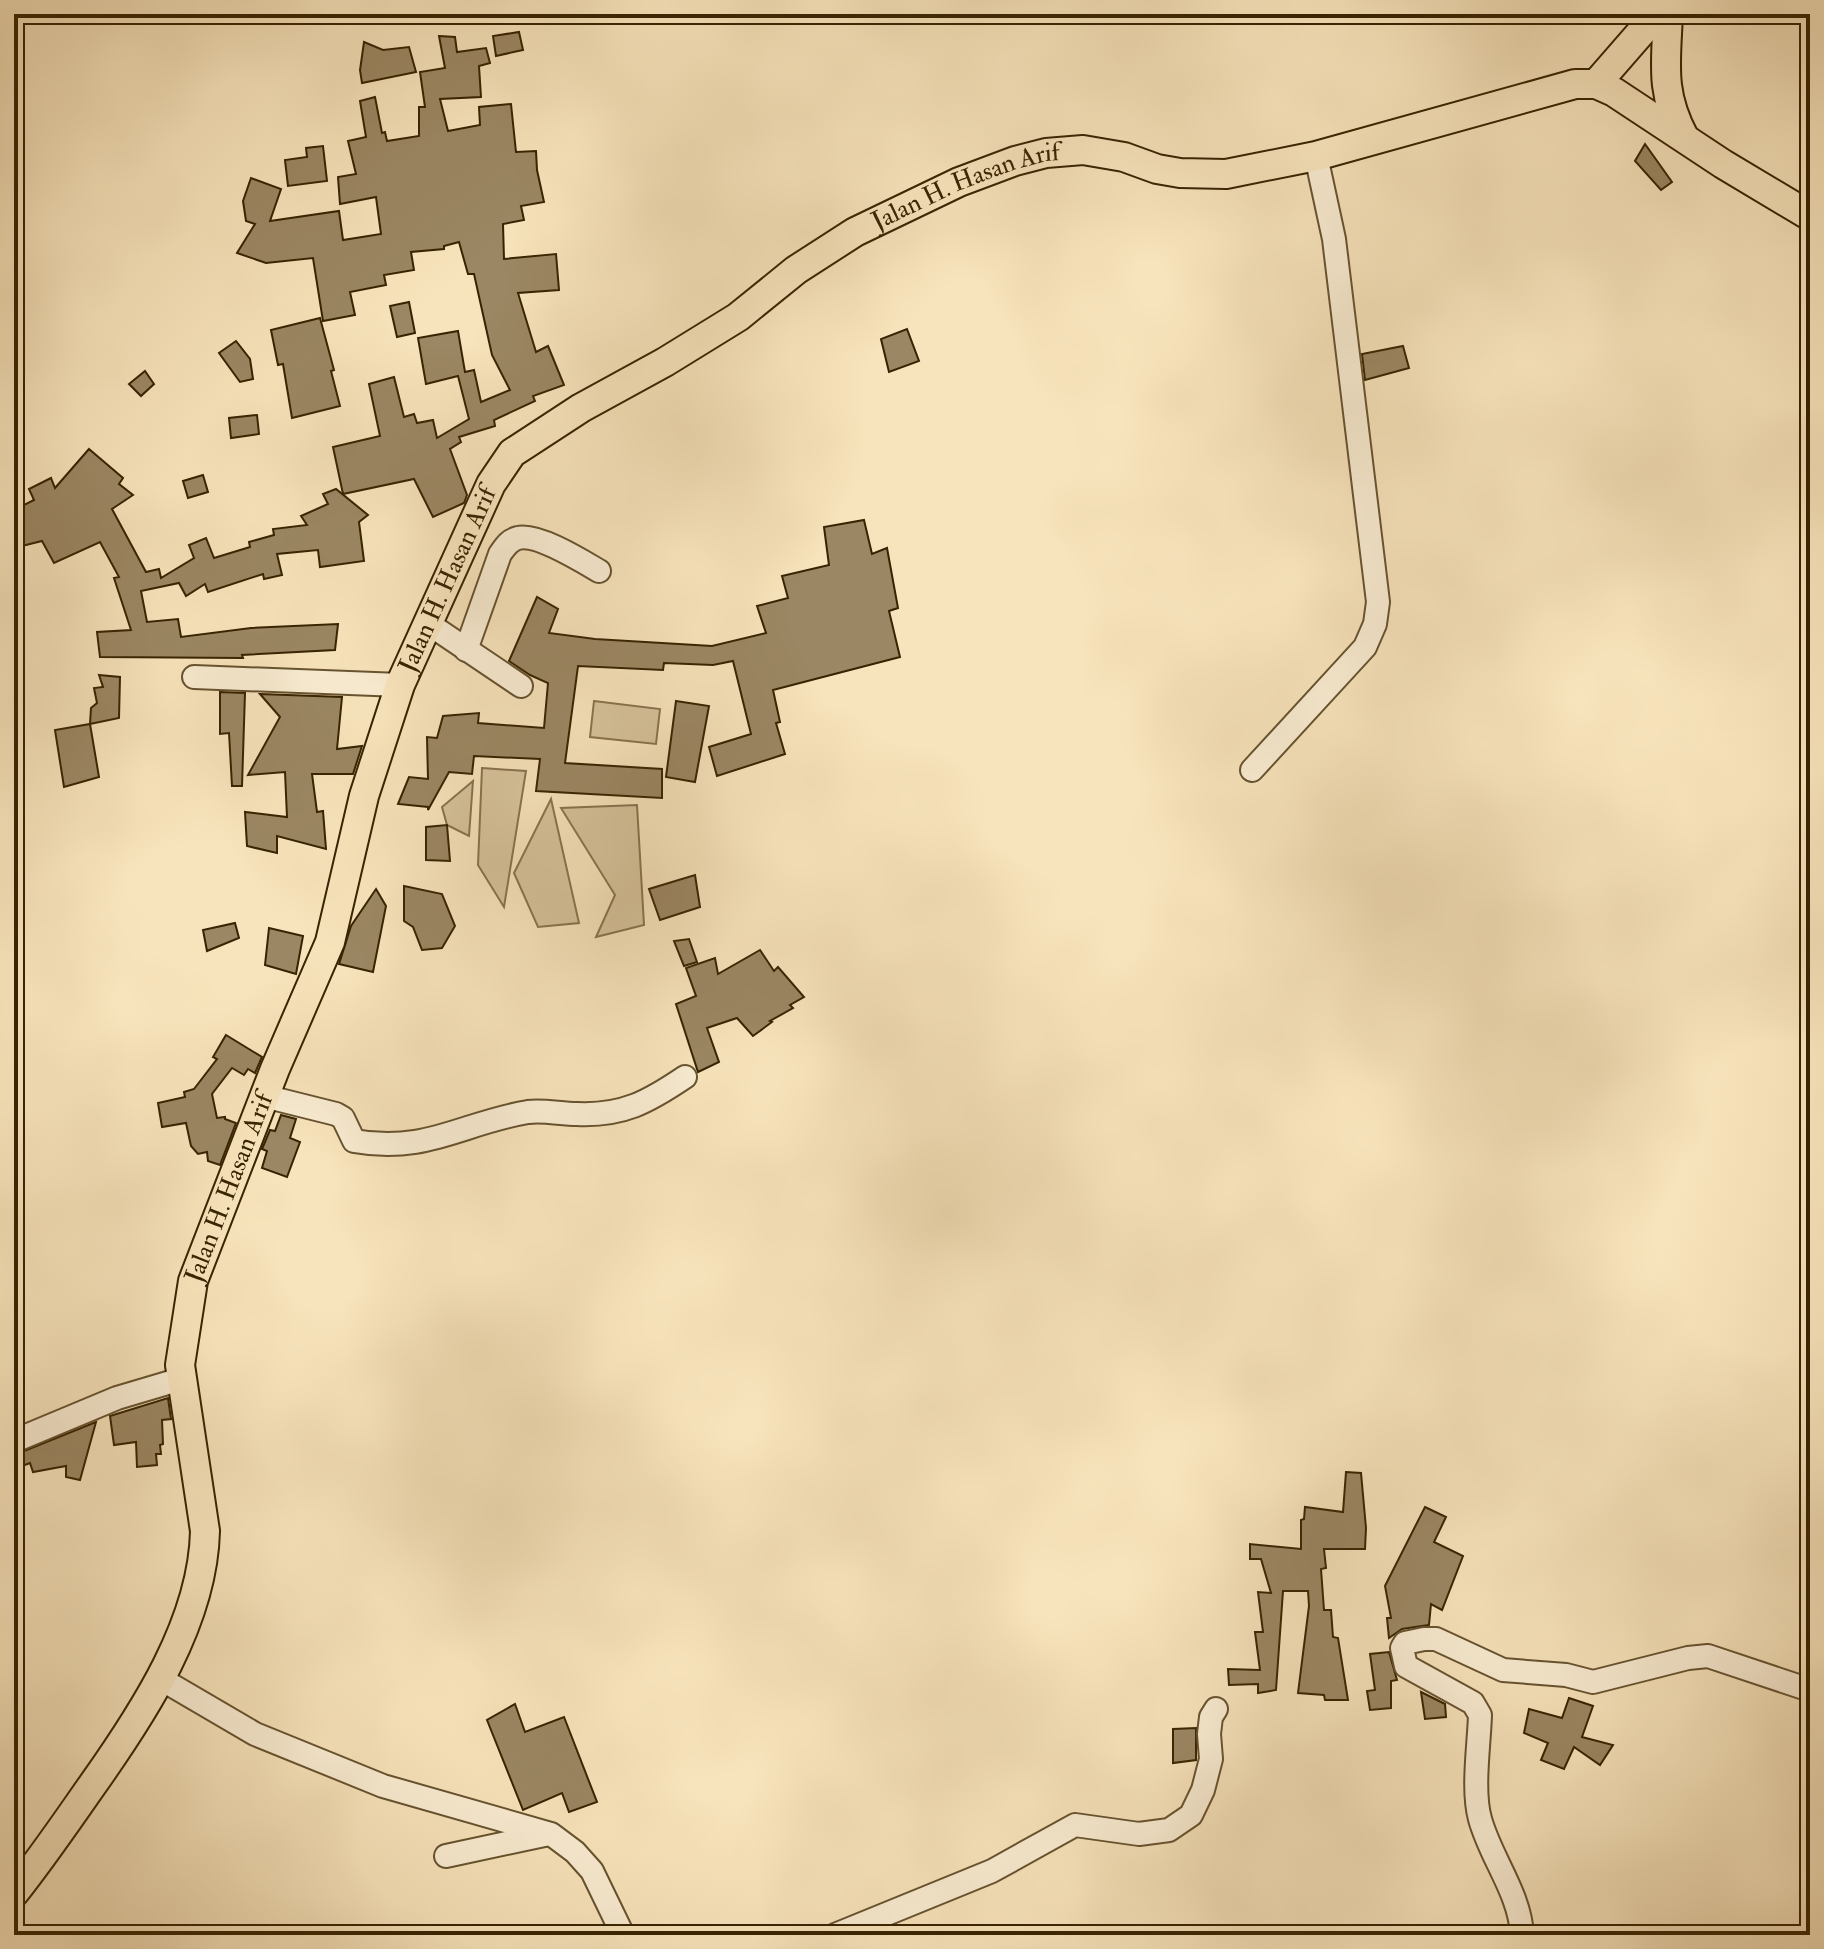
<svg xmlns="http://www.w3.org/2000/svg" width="1824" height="1949" viewBox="0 0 1824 1949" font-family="'IM FELL Double Pica',serif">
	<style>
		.green { fill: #d7c39c; stroke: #87734f; stroke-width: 2 }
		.building { fill: #9b8763; stroke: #372302; stroke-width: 2 }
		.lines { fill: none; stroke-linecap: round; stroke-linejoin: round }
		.minor-casing { stroke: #675330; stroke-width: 26 }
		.major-casing { stroke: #372302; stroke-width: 32 }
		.minor { stroke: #faedd3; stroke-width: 22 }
		.major { stroke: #f8e4bc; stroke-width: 28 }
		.labels { text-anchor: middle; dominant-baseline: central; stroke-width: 7; stroke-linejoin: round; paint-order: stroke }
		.street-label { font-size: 26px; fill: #372302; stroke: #faedd3 }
	</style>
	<rect width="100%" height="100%" fill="#f8e4bc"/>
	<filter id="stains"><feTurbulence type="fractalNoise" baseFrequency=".0025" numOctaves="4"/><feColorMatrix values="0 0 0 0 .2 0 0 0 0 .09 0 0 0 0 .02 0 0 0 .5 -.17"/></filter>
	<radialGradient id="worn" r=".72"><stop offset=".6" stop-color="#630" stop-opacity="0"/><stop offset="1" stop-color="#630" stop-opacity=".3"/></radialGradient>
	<g class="green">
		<polygon points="594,701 660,709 656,744 590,737"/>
		<polygon points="482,768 526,771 504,907 478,865"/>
		<polygon points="473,781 469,836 447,825 442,807"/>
		<polygon points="551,799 579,923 538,927 514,873"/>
		<polygon points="637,805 644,925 596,937 615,895 561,808"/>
	</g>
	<g class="building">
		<polygon points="519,32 523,50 496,56 493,36"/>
		<polygon points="439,36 455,37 457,52 486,48 490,63 479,66 481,97 440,99 448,131 480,125 479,107 511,104 516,152 536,151 537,170 544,202 521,206 524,220 503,224 504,259 556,254 559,290 518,293 536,352 548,346 564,385 533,396 535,401 494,420 495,426 459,437 461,442 450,449 467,495 464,503 433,517 414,479 343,494 333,447 380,436 369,384 394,377 404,417 414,414 417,423 433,420 437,438 469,419 458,376 426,384 418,338 458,331 465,372 474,370 481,402 510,390 492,355 474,274 468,274 459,242 444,246 444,249 411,252 414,270 384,275 386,285 350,292 355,315 323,321 313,258 266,263 237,253 255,224 246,221 243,201 251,178 281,189 270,221 339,211 343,240 381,234 376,197 340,204 338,177 356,174 348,141 366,137 360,101 375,97 382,133 385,132 387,141 419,136 419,107 425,107 420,72 445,68"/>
		<polygon points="364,42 383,50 409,47 416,72 362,83 360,70"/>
		<polygon points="1645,144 1672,182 1661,190 1635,161"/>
		<polygon points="323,146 327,181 288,186 285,160 307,157 306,148"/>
		<polygon points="409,302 415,333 397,337 390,306"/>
		<polygon points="320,318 334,370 331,371 340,406 292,418 283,364 278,365 271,330"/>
		<polygon points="907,329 919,361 889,372 881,339"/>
		<polygon points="236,341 250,359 253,379 240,382 219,353"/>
		<polygon points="1403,346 1409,368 1365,380 1362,354"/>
		<polygon points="145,371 154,384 141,396 129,384"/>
		<polygon points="257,415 259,434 231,438 229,418"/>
		<polygon points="89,449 123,478 119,484 133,495 112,509 146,572 159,569 161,578 194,558 189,545 206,538 214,558 250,547 249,542 274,535 273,529 307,525 301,516 328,504 323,494 336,489 368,515 359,522 364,561 320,567 318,550 277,554 282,575 264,579 263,574 208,592 205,584 186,596 179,583 141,591 147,622 178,619 181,637 251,628 338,624 335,650 242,655 243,658 100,657 97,632 131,630 114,578 119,577 100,542 54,563 42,541 14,548 14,510 34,500 29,489 51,478 55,488"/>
		<polygon points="203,475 208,492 188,498 183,481"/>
		<polygon points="864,520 872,554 887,548 898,608 889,611 900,657 773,690 780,722 776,723 785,754 717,776 709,747 751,734 733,661 713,665 664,663 663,670 578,666 565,763 662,769 662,798 536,791 540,759 474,756 472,774 449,772 428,810 428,807 398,804 409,777 428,779 427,737 437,738 443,716 479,713 478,723 544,728 548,683 530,675 509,661 537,597 558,609 549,633 595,639 712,646 766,633 757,606 788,598 782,576 829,565 824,527"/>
		<polygon points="99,675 120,677 119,718 90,724 91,708 97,703 94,688 103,687"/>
		<polygon points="220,692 245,693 242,786 232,786 229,733 220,734"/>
		<polygon points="260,694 342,697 337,749 362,746 353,774 312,774 317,812 323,811 326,849 277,836 277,853 247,846 245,812 287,817 285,772 248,775 280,717"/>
		<polygon points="676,701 709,706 695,782 666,777"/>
		<polygon points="90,724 99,777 64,787 55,730"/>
		<polygon points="447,825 450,861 426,860 426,827"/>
		<polygon points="695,875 700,907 660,920 649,889"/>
		<polygon points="404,886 442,894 455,926 442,948 422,950 413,927 404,921"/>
		<polygon points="376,889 386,906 373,972 339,964 351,926"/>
		<polygon points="235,923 239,938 207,951 203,930"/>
		<polygon points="269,928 303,936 296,974 265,965"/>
		<polygon points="689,939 697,962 684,966 674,941"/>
		<polygon points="760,950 774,971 778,967 804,997 790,1005 793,1008 770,1021 772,1022 753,1036 737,1018 707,1028 719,1062 698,1072 676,1004 696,996 686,968 715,958 718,974"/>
		<polygon points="226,1035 262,1057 255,1073 248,1069 244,1075 232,1068 212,1094 217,1118 225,1117 225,1119 236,1123 220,1165 208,1161 207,1152 198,1154 191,1146 186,1123 162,1127 158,1103 185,1097 184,1092 194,1089 217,1059 213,1057"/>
		<polygon points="281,1115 296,1119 290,1138 300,1142 287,1177 262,1168 267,1151 262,1149 270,1130 275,1131"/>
		<polygon points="168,1398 171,1419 162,1420 163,1444 160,1445 161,1454 156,1454 157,1465 137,1467 136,1442 114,1445 110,1416"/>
		<polygon points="96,1422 80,1480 66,1477 66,1466 33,1472 30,1463 14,1469 14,1455"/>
		<polygon points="1346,1472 1361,1473 1366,1528 1365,1549 1324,1549 1326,1568 1321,1569 1324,1610 1331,1610 1333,1637 1338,1638 1348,1700 1325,1700 1324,1695 1298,1693 1309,1606 1308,1591 1283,1591 1276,1690 1258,1693 1258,1684 1229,1685 1228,1669 1260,1670 1255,1632 1263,1632 1258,1592 1271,1593 1261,1559 1250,1559 1250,1544 1301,1549 1301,1520 1304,1519 1305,1507 1343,1512"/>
		<polygon points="1425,1507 1446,1517 1434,1542 1463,1556 1442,1610 1431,1604 1429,1625 1402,1629 1389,1638 1387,1618 1391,1618 1385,1586"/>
		<polygon points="1389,1652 1397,1680 1391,1681 1391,1708 1370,1710 1367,1691 1375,1690 1370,1654"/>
		<polygon points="1421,1692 1445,1704 1446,1717 1425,1719"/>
		<polygon points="1569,1698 1593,1706 1582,1737 1613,1745 1600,1765 1574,1747 1564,1769 1541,1760 1548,1743 1524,1733 1529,1709 1562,1718"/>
		<polygon points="515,1704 525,1732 564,1717 597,1802 569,1812 562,1793 523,1810 487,1720"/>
		<polygon points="1196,1728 1196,1760 1173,1763 1173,1729"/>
	</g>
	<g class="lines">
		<defs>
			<g id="minor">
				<polyline points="429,624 521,686"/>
				<path d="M466,650L500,554C505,547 509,540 518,538C537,533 582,561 599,571"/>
				<polyline points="194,677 400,685"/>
				<polyline points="1252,770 1365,647 1375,624 1378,602 1334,239 1316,156"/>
				<path d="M264,1096L336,1114L343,1118L354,1141C426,1154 462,1123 528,1112C544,1110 561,1114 577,1114C623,1116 648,1102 685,1077"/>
				<polyline points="14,1441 117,1398 181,1379"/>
				<polyline points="161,1679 255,1734 383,1786 551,1834 575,1852 592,1871 623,1935"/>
				<polyline points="446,1856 549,1834"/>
				<polyline points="835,1935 992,1871 1075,1825 1139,1834 1169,1830 1191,1815 1203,1790 1211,1759 1209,1734 1211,1717 1216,1709"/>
				<path d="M1522,1935C1520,1893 1491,1859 1480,1819C1472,1790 1479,1746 1480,1715L1473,1703L1406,1666L1402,1648L1405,1643L1424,1639H1436L1503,1670L1566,1675L1593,1682L1688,1658L1708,1656L1810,1690"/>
			</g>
			<g id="major">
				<path d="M1668,14C1666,63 1660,92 1684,137"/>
				<polyline points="1596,84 1650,22 1655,14"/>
				<path id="s1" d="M14,1893C42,1858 67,1821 93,1784C144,1712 203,1622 205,1531L180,1365L193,1281L275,1069L330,942L364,796L400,685L491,484L512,453L581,408L665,362L738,317L796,270L855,232L959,182L1015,161L1046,153L1083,150L1124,157L1157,169L1180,173L1226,174L1316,156L1575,84H1596L1614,92L1723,164L1810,216"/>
			</g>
		</defs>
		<use href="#minor" class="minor-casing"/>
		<use href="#major" class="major-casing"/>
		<use href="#minor" class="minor"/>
		<use href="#major" class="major"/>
	</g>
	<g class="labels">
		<g class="street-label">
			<text stroke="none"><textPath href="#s1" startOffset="2088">Jalan H. Hasan Arif</textPath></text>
			<text stroke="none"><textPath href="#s1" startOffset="1416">Jalan H. Hasan Arif</textPath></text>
			<text stroke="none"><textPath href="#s1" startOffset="768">Jalan H. Hasan Arif</textPath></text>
		</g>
	</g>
	<rect width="1824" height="1949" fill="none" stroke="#f8e4bc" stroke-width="48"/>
	<rect x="16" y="16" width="1792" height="1917" fill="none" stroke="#372302" stroke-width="4"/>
	<rect x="24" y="24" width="1776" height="1901" fill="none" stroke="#372302" stroke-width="2"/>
	<rect width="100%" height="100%" filter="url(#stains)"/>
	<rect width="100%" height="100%" fill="url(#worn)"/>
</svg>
